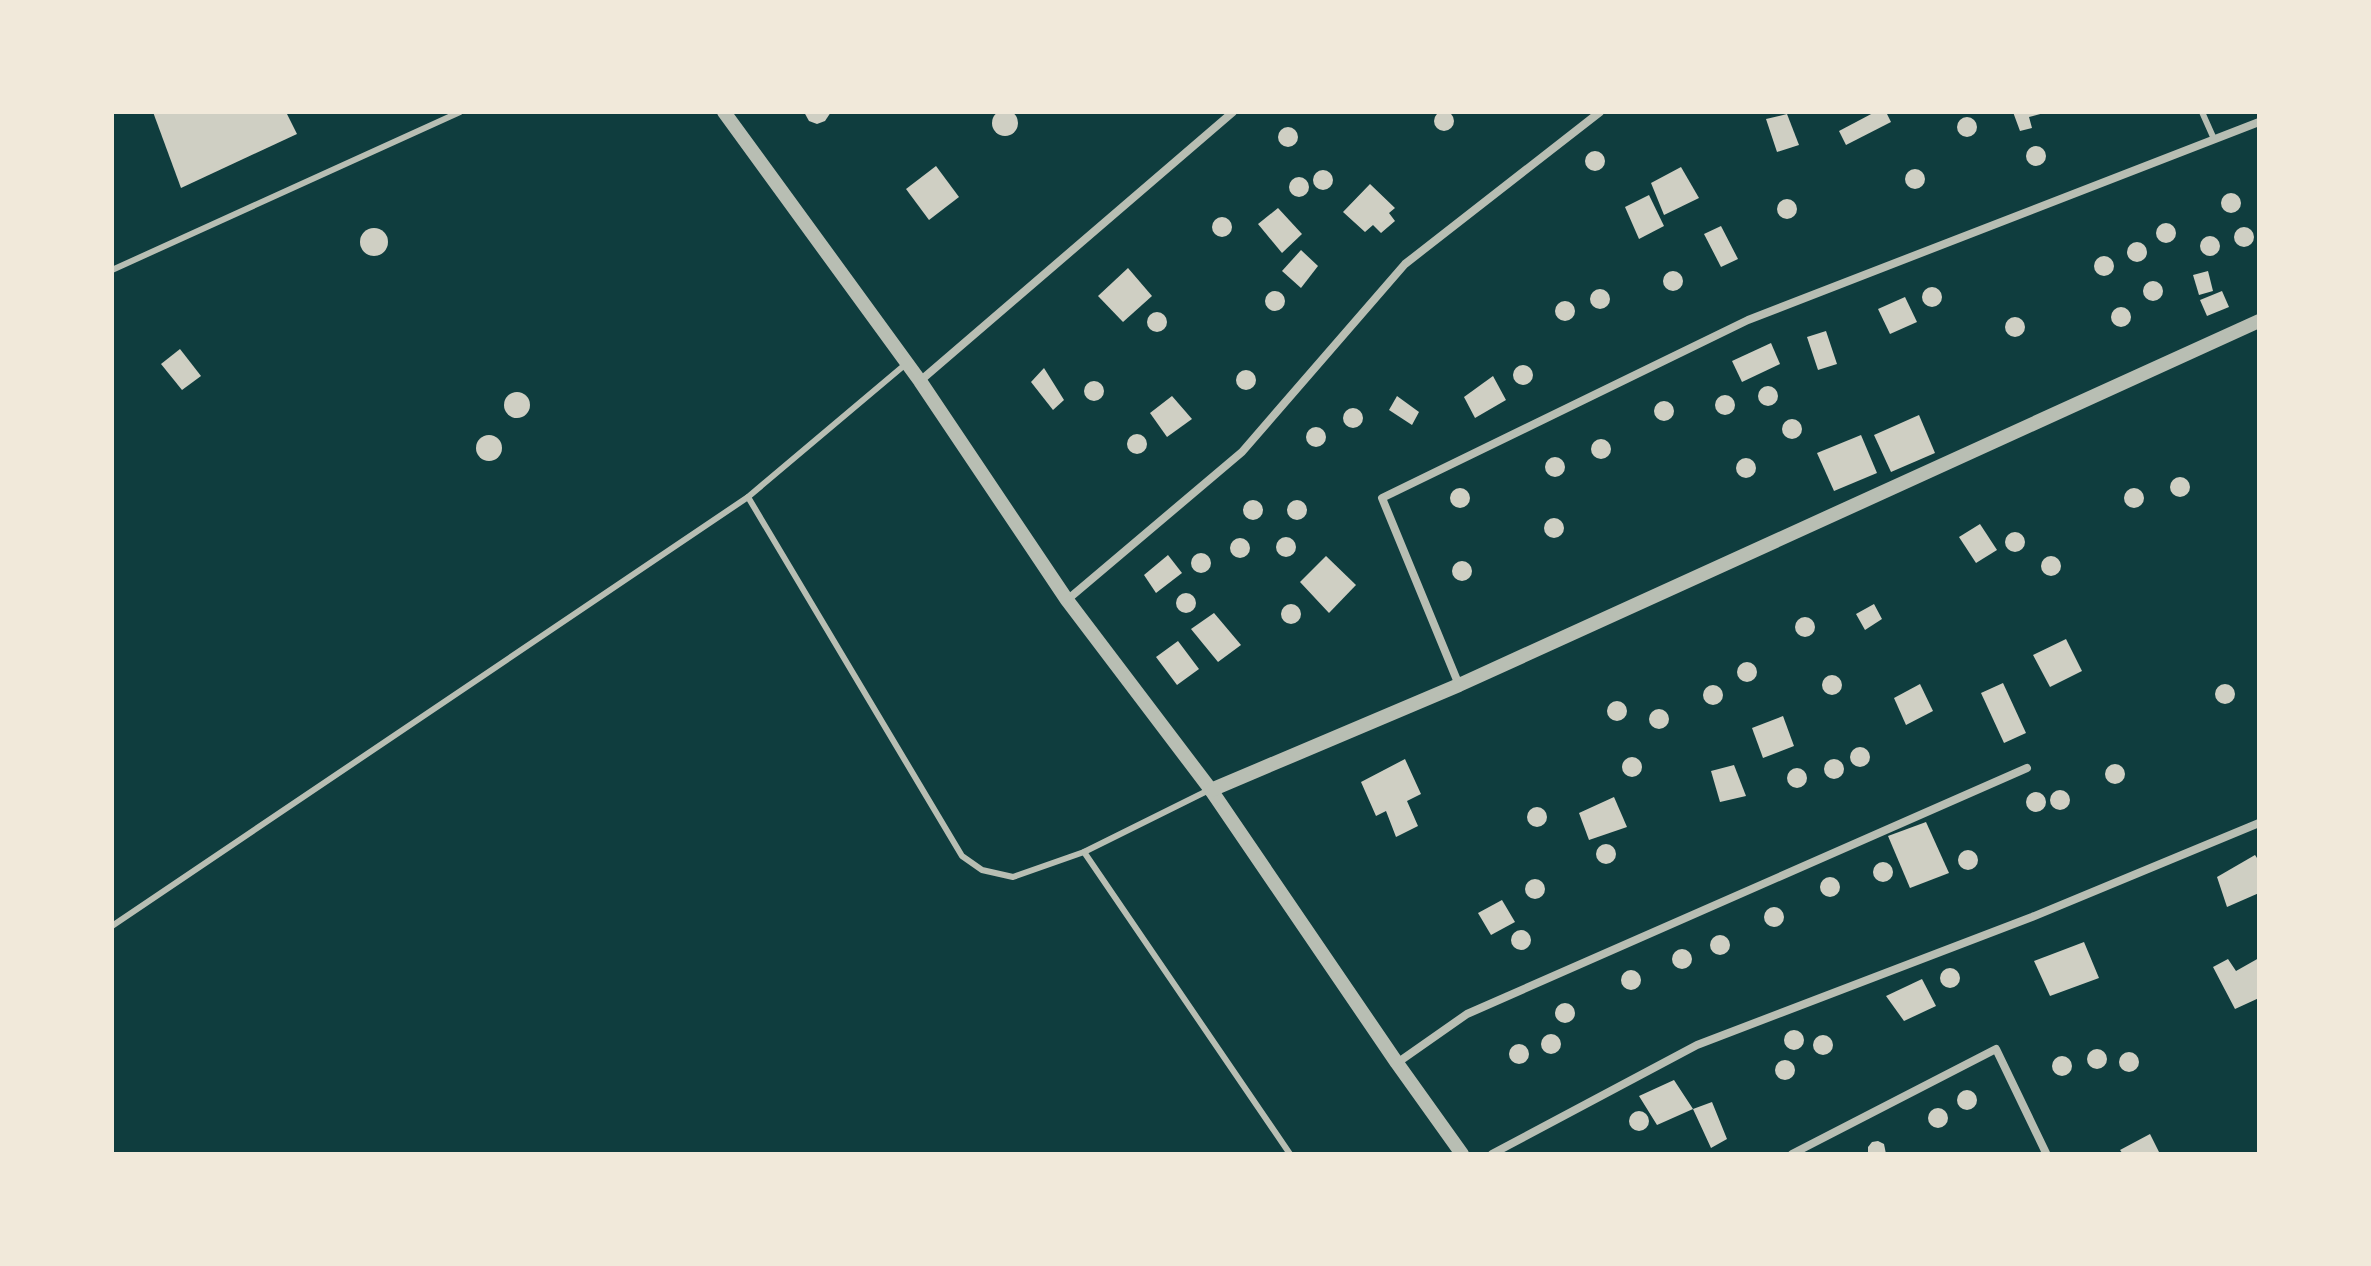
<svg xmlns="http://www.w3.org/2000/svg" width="2371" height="1266" viewBox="0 0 2371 1266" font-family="Ubuntu,sans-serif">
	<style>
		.building { fill: #cfcfc3 }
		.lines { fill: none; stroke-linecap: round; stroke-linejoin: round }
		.service { stroke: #b8beb3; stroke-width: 6 }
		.minor { stroke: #b8beb3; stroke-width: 8 }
		.tertiary { stroke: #b8beb3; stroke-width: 14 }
	</style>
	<rect width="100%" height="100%" fill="#0f3d3e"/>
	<g class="building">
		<circle cx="1005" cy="123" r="13"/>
		<circle cx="1444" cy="121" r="10"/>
		<polygon points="153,112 286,112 297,134 181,188"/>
		<polygon points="804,112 831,112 825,121 817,124 809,121"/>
		<polygon points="1875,112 1886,112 1891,122 1846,145 1839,131"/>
		<polygon points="2013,112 2044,112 2044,113 2029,117 2032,128 2020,131"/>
		<polygon points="1787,114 1799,145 1777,152 1766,119"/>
		<circle cx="1967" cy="127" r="10"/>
		<circle cx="1288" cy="137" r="10"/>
		<circle cx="2036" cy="156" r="10"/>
		<circle cx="1595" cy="161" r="10"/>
		<polygon points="936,166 959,197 929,220 906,189"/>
		<polygon points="1681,167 1699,198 1664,215 1651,183"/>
		<circle cx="1915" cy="179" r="10"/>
		<circle cx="1323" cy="180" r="10"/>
		<circle cx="1299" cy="187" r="10"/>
		<polygon points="1370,184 1395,208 1389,213 1395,221 1381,233 1373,225 1365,232 1343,212"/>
		<circle cx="2231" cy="203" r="10"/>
		<polygon points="1649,195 1664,226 1639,239 1625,207"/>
		<circle cx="1787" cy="209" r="10"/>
		<polygon points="1278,208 1302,234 1282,253 1258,224"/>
		<circle cx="1222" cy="227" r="10"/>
		<circle cx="2166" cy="233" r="10"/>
		<polygon points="1721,226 1738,259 1721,267 1704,234"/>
		<circle cx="2244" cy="237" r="10"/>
		<circle cx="374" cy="242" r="14"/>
		<circle cx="2210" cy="246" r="10"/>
		<circle cx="2137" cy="252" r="10"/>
		<polygon points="1301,250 1318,266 1301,288 1282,271"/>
		<circle cx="2104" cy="266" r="10"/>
		<polygon points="1128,268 1152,296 1123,322 1098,296"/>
		<polygon points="2208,271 2213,291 2199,295 2193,275"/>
		<circle cx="1673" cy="281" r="10"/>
		<circle cx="2153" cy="291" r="10"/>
		<circle cx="1932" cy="297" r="10"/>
		<circle cx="1600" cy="299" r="10"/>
		<polygon points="2222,291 2229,307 2207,316 2200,300"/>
		<circle cx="1275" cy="301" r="10"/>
		<polygon points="1905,297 1917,322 1890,334 1878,309"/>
		<circle cx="1565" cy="311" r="10"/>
		<circle cx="2121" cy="317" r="10"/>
		<circle cx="1157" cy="322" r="10"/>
		<circle cx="2015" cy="327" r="10"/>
		<polygon points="1826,331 1837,364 1818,370 1807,337"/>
		<polygon points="1771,343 1780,364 1742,382 1732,361"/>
		<polygon points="180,349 201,376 182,390 161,364"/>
		<circle cx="1523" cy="375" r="10"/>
		<polygon points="1044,368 1064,400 1053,410 1031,382"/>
		<circle cx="1246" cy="380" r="10"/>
		<polygon points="1493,376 1506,400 1475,418 1464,397"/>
		<circle cx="1094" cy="391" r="10"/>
		<circle cx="1768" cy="396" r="10"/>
		<circle cx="517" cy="405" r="13"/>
		<circle cx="1725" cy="405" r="10"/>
		<polygon points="1172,396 1192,419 1167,437 1150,413"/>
		<polygon points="1397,396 1419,412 1412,425 1389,410"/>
		<circle cx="1664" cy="411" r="10"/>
		<circle cx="1353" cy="418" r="10"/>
		<polygon points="1919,415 1935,453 1891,472 1874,435"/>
		<circle cx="1792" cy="429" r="10"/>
		<circle cx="1316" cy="437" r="10"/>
		<circle cx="1137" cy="444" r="10"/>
		<circle cx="489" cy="448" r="13"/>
		<polygon points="1861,435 1877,473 1834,491 1817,453"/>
		<circle cx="1601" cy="449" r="10"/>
		<circle cx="1555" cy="467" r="10"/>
		<circle cx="1746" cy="468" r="10"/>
		<circle cx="2180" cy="487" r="10"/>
		<circle cx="2134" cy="498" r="10"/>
		<circle cx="1460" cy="498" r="10"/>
		<circle cx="1297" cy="510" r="10"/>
		<circle cx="1253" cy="510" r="10"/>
		<circle cx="1554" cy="528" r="10"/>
		<polygon points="1980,524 1997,550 1976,563 1959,537"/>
		<circle cx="2015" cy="542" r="10"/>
		<circle cx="1286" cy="547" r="10"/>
		<circle cx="1240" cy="548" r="10"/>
		<circle cx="1201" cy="563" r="10"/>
		<polygon points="1168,555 1182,573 1156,593 1144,575"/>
		<polygon points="1326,556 1356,585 1329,613 1300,582"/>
		<circle cx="2051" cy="566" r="10"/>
		<circle cx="1462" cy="571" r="10"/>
		<circle cx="1186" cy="603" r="10"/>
		<polygon points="1874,604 1882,619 1865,630 1856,614"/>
		<circle cx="1291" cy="614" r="10"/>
		<polygon points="1214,613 1241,645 1218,662 1191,629"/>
		<circle cx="1805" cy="627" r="10"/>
		<polygon points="2066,639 2082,671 2050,687 2033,655"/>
		<polygon points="1178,641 1199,669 1177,685 1156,657"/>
		<circle cx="1747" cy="672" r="10"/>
		<circle cx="1832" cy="685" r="10"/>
		<polygon points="2003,683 2026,733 2004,743 1981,693"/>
		<polygon points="1920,684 1933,711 1906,725 1894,698"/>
		<circle cx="2225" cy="694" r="10"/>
		<circle cx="1713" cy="695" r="10"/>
		<circle cx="1617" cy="711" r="10"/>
		<circle cx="1659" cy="719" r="10"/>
		<polygon points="1783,716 1794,746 1763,758 1752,728"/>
		<circle cx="1860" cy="757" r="10"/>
		<circle cx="1632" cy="767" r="10"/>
		<polygon points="1405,759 1421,794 1407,801 1418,826 1396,837 1386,811 1376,816 1361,782"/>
		<circle cx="1834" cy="769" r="10"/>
		<circle cx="2115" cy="774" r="10"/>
		<polygon points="1734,765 1746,796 1720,802 1711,771"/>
		<circle cx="1797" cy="778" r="10"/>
		<circle cx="2060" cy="800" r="10"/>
		<circle cx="2036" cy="802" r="10"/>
		<polygon points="1614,797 1627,827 1589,840 1579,813"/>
		<circle cx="1537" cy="817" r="10"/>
		<polygon points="1926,822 1949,873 1910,888 1888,836"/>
		<circle cx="1606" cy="854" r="10"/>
		<circle cx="1968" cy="860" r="10"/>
		<polygon points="2255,855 2259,861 2259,893 2227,907 2217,877"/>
		<circle cx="1883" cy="872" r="10"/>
		<circle cx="1830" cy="887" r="10"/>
		<circle cx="1535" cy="889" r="10"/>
		<polygon points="1502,900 1515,922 1491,935 1478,913"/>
		<circle cx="1774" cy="917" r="10"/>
		<circle cx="1521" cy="940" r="10"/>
		<circle cx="1720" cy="945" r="10"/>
		<polygon points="2084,942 2099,978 2050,996 2034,961"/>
		<circle cx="1682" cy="959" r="10"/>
		<polygon points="2259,958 2259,998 2235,1009 2213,967 2228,959 2236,971"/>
		<circle cx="1950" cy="978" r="10"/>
		<circle cx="1631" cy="980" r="10"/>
		<polygon points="1922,979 1936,1006 1904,1021 1886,996"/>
		<circle cx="1565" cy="1013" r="10"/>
		<circle cx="1794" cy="1040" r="10"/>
		<circle cx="1551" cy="1044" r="10"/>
		<circle cx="1823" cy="1045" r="10"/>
		<circle cx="1519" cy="1054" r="10"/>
		<circle cx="2097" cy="1059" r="10"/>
		<circle cx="2129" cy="1062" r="10"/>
		<circle cx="2062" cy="1066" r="10"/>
		<circle cx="1785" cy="1070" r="10"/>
		<polygon points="1674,1080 1693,1109 1712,1102 1727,1139 1711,1148 1693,1109 1657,1125 1639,1096"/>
		<circle cx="1967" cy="1100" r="10"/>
		<circle cx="1938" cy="1118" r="10"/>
		<circle cx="1639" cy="1121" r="10"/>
		<polygon points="2150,1134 2160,1154 2123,1154 2120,1150"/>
		<polygon points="1872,1142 1878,1141 1884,1144 1886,1154 1868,1154 1868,1147"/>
	</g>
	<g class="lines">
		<g class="service">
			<polyline points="2202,112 2214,139"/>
			<polyline points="112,270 460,112"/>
			<polyline points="748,497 962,856 982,870 1013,877 1084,852 1209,790"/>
			<polyline points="1084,852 1290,1154"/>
			<polyline points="112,926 748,497 907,363"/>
		</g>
		<g class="minor">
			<polyline points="920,381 1233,112"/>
			<polyline points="1067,600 1242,452 1405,264 1600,112"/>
			<polyline points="1459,685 1382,498 1748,320 2259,122"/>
			<polyline points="1397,1063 1467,1014 2027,768"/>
			<polyline points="1492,1154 1697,1045 2032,917 2259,823"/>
			<polyline points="1792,1154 1996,1049 2046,1153"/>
		</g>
		<g class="tertiary">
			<polyline points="724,112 920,381 1067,600 1211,790 1397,1063 1462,1154"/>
			<polyline points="1211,790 1459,685 2259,321"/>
		</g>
	</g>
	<rect width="2371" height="1266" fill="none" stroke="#f1e9da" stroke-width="228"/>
</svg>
